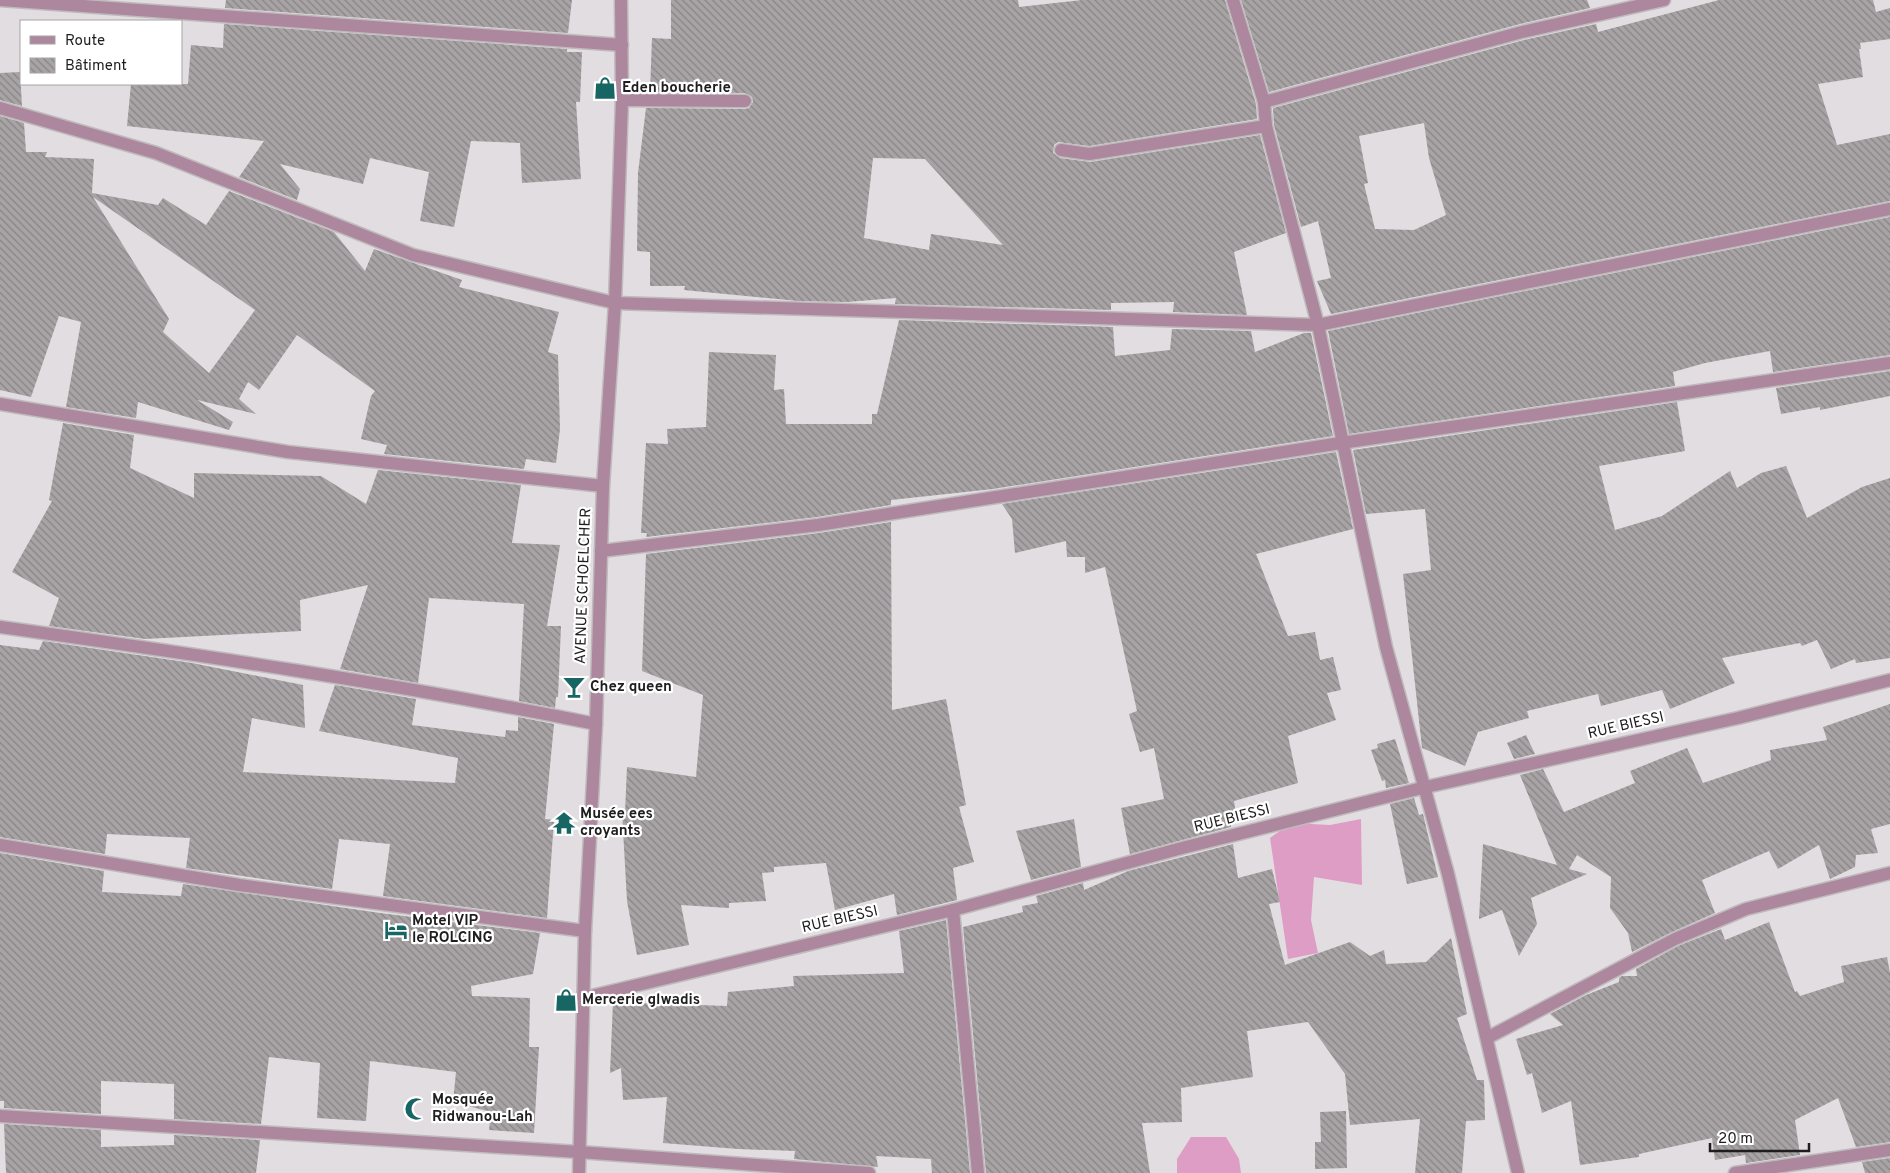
<svg xmlns="http://www.w3.org/2000/svg" width="1890" height="1173" viewBox="0 0 1890 1173" font-family="Overpass,sans-serif">
	<style>
		.grass { fill: #de9dc4 }
		.building { fill: url(#building-back-hatch); fill-rule: evenodd }
		.lines { fill: none; stroke-linecap: round; stroke-linejoin: round }
		.minor-casing { stroke: #bfbbbd; stroke-width: 15 }
		.minor { stroke: #ad879e; stroke-width: 12 }
		.labels { text-anchor: middle; dominant-baseline: central; stroke-width: 4.5; stroke-linejoin: round; paint-order: stroke }
		.poi-label { font-size: 15px; font-weight: bold; fill: #1f1e1f; stroke: #fff; text-anchor: start }
		.street-label { font-size: 15px; fill: #1f1e1f; stroke: #fff }
	</style>
	<defs>
		<pattern id="building-back-hatch" width="6" height="6" patternUnits="userSpaceOnUse" patternTransform="scale(1.25)"><rect width="6" height="6" fill="#a8a3a5"/><path d="M-1 5l2 2M0 0l6 6M5-1l2 2" fill="none" stroke="#888486"/></pattern>
	</defs>
	<rect width="100%" height="100%" fill="#e2dde0"/>
	<g class="grass">
		<polygon points="1361,819 1362,885 1314,877 1311,920 1318,953 1288,959 1270,838 1291,823 1330,825"/>
		<polygon points="1191,1137 1226,1137 1239,1159 1241,1173 1177,1173 1177,1159"/>
	</g>
	<g class="building">
		<polygon points="226,0 572,0 568,33 225,8"/>
		<path d="M671,0H1018L1019,7L1082,0H1225L1256,104L1257,119L1089,146L1058,142L1054,145L1053,153L1060,158L1090,162L1260,135L1286,233L1234,252L1247,315L1173,312L1174,302L1111,303V310L895,304L896,298L847,302L798,301L684,290L685,286H650V252L637,251L638,173L646,108L745,109L749,108L753,102L752,97L745,93L650,92L652,38L671,39ZM873,158L925,159L1003,245L931,234L929,250L864,238Z"/>
		<polygon points="1241,0 1587,0 1590,8 1520,24 1269,92"/>
		<path d="M1719,0H1873L1876,12L1890,8V39L1860,43L1861,49H1859L1863,77L1818,84L1837,145L1890,134V201L1331,314L1317,281L1331,278L1318,221L1301,227L1274,125L1273,108L1524,40L1596,24L1598,32ZM1424,123L1429,158L1446,215L1414,230L1375,229L1364,184L1368,183L1359,136Z"/>
		<polygon points="224,24 567,49 567,52 582,52 580,102 576,102 581,179 522,183 520,143 471,141 454,227 420,221 429,172 370,158 363,184 280,164 300,189 297,200 239,177 264,141 127,126 131,84 188,84 191,45 223,48"/>
		<polygon points="20,72 22,106 0,100 0,73"/>
		<path d="M0,116L24,123L26,152H47L45,157L94,159L92,193L158,205L163,198L206,225L229,191L334,232L365,271L374,249L462,280L459,287L559,312L548,352L558,355L560,429L556,463L526,459L524,469L384,454L387,445L361,439L371,396L375,391L297,335L259,390L248,382L239,399L256,414L197,400L233,422L229,430L138,402L136,418L66,407L81,322L59,316L31,397L0,390ZM93,197L255,310L209,373L163,332L169,319Z"/>
		<polygon points="1890,217 1890,355 1773,372 1770,351 1705,363 1673,372 1675,386 1349,434 1328,331"/>
		<polygon points="899,320 1113,327 1115,356 1170,350 1172,329 1251,331 1255,352 1304,333 1311,333 1333,436 993,489 891,500 891,505 817,517 646,537 647,533 641,533 646,443 668,444 667,429 706,427 709,352 776,355 774,390 784,389 786,424 872,424 872,414 877,414"/>
		<polygon points="1890,371 1890,396 1820,410 1820,407 1781,414 1776,388"/>
		<polygon points="1677,402 1685,451 1599,466 1615,530 1662,516 1730,471 1737,488 1761,473 1786,466 1807,518 1862,487 1890,478 1890,658 1856,663 1855,659 1831,669 1817,640 1802,646 1800,643 1722,658 1735,683 1670,709 1662,690 1601,706 1598,694 1527,711 1529,718 1478,732 1465,766 1422,748 1403,574 1431,570 1425,509 1366,514 1353,450"/>
		<polygon points="63,423 134,435 130,468 194,498 194,473 321,476 366,504 378,470 521,485 512,543 560,545 547,626 561,626 558,697 556,697 555,708 519,701 524,604 429,598 418,683 340,669 368,585 300,600 301,631 145,639 49,626 59,598 12,572 52,501 49,500"/>
		<polygon points="1336,452 1353,529 1256,554 1288,636 1315,632 1320,660 1333,657 1341,690 1327,693 1336,720 1288,736 1298,783 1234,801 1236,815 1230,816 1231,827 1130,854 1121,808 1164,799 1154,748 1140,752 1129,714 1137,711 1105,567 1085,573 1085,557 1067,557 1066,541 1015,553 1012,519 1002,504"/>
		<polygon points="891,522 892,710 946,699 966,805 959,807 974,862 953,868 957,900 897,915 894,894 835,910 826,863 774,867 774,872 762,873 766,901 729,903 729,908 681,905 689,945 637,955 627,901 622,812 625,812 627,767 696,777 703,695 642,671 646,554 819,533"/>
		<polygon points="43,641 192,663 303,685 305,728 252,718 243,772 455,783 458,758 319,731 335,685 416,699 412,725 505,737 506,730 518,731 518,717 554,724 545,819 554,820 547,918 383,896 390,844 339,839 332,889 186,868 190,838 107,834 105,854 0,837 0,645 39,650"/>
		<polygon points="1890,704 1890,824 1871,829 1878,853 1856,855 1855,867 1830,879 1819,845 1778,869 1769,851 1702,880 1715,913 1672,932 1632,952 1628,933 1610,908 1611,877 1577,855 1569,869 1587,874 1531,898 1537,924 1519,956 1502,910 1479,919 1483,844 1557,865 1520,775 1543,769 1564,812 1635,783 1630,771 1687,748 1703,783 1771,760 1770,750 1827,740 1823,727"/>
		<polygon points="1526,735 1535,754 1514,759 1507,743"/>
		<polygon points="1395,739 1409,783 1386,788 1385,780 1382,781 1371,750 1378,748 1377,744"/>
		<polygon points="1414,798 1419,815 1423,814 1438,877 1407,884 1390,804"/>
		<polygon points="1074,819 1081,867 1031,880 1016,831"/>
		<polygon points="1233,844 1238,878 1272,869 1280,902 1269,904 1285,965 1350,942 1370,956 1384,950 1386,964 1426,962 1451,938 1467,1014 1457,1018 1477,1080 1484,1080 1485,1120 1466,1121 1462,1173 1415,1173 1420,1119 1350,1125 1345,1074 1308,1022 1247,1031 1253,1077 1181,1088 1182,1122 1142,1123 1150,1173 986,1173 963,927 1023,912 1022,906 1038,903 1036,896 1083,883 1084,890 1128,871"/>
		<polygon points="0,853 104,871 102,892 181,896 183,884 380,913 540,933 533,974 471,986 472,996 530,998 529,1047 539,1047 534,1133 489,1130 491,1112 453,1102 456,1072 370,1061 366,1121 317,1118 320,1063 269,1057 261,1124 174,1119 174,1084 101,1081 101,1114 4,1108 4,1101 0,1101"/>
		<polygon points="946,920 970,1173 932,1173 931,1159 876,1156 878,1167 794,1159 795,1151 738,1149 663,1143 667,1097 623,1100 621,1068 610,1073 613,1002 727,1006 728,992 794,986 793,976 904,973 899,931"/>
		<polygon points="1769,922 1795,992 1797,991 1800,996 1844,982 1841,966 1887,957 1890,973 1890,1142 1856,1147 1838,1098 1795,1120 1800,1155 1746,1163 1745,1155 1715,1160 1712,1138 1639,1154 1639,1157 1580,1165 1571,1101 1542,1113 1532,1073 1527,1075 1516,1039 1563,1025 1550,1014 1586,995 1619,982 1619,978 1622,976 1637,976 1636,969 1678,946 1721,929 1725,940"/>
		<polygon points="1346,1111 1347,1168 1315,1169 1315,1142 1321,1142 1320,1112"/>
		<polygon points="4,1124 101,1130 101,1147 174,1145 174,1135 260,1140 256,1173 6,1173"/>
		<polygon points="1890,1158 1890,1173 1865,1173 1862,1162"/>
	</g>
	<g class="lines">
		<defs>
			<g id="minor">
				<polyline points="0,0 622,45"/>
				<polyline points="1233,0 1264,102 1266,126 1318,325 1386,647 1448,874 1518,1173"/>
				<polyline points="622,100 745,101"/>
				<polyline points="1264,102 1522,32 1664,0"/>
				<polyline points="0,108 156,153 413,255 615,303 1318,325 1890,209"/>
				<polyline points="1061,150 1089,154 1266,126"/>
				<polyline points="0,404 288,452 603,486"/>
				<polyline points="601,551 818,525 1341,443 1890,363"/>
				<path d="M0,627C200,655 398,684 596,724"/>
				<polyline points="0,845 239,885 585,931"/>
				<polyline points="953,910 978,1173"/>
				<polyline points="583,998 953,910 1182,848 1426,787 1738,718 1890,680"/>
				<polyline points="1487,1038 1675,939 1746,909 1890,873"/>
				<polyline points="0,1116 579,1152 869,1173"/>
				<polyline points="579,1173 585,931 596,724 603,486 615,303 622,100 621,0"/>
				<polyline points="1735,1173 1890,1150"/>
			</g>
		</defs>
		<use href="#minor" class="minor-casing"/>
		<use href="#minor" class="minor"/>
	</g>
	<defs>
		<symbol id="shop-bare" viewBox="-9 -9 18 18"><path d="M-5-2.5h2.3a2.7 3.5 0 0 1 5.4 0H5L5.5 6h-11ZM-1.5-2.5h3a1.5 2.3 0 0 0-3 0Z" fill="#186664" stroke="#fff" stroke-width="2.5" paint-order="stroke"/></symbol>
		<symbol id="bar-bare" viewBox="-9 -9 18 18"><path d="M-6-5H6L.8 .8V4.5H3.5V6h-7V4.5H-.8V.8Z" fill="#186664" stroke="#fff" stroke-width="2.5" paint-order="stroke"/></symbol>
		<symbol id="temple-bare" viewBox="-9 -9 18 18"><path d="M0-6L5-2H3V0L6.5 2.5H4V6H1.5V3h-3V6H-4V2.5H-6.5L-3 0V-2H-5Z" fill="#186664" stroke="#fff" stroke-width="2.5" paint-order="stroke"/></symbol>
		<symbol id="hotel-bare" viewBox="-9 -9 18 18"><path d="M-6-4.5h1.5V1H6V5H4.5V3h-9V5H-6ZM-4 0a1.8 1.8 0 1 1 3.6 0ZM.5 0V-2.5h3Q6-2.5 6 0Z" fill="#186664" stroke="#fff" stroke-width="2.5" paint-order="stroke"/></symbol>
		<symbol id="mosque-bare" viewBox="-9 -9 18 18"><path d="M3.5-4.9A6 6 0 1 0 3.5 4.9A5 5 0 1 1 3.5-4.9Z" fill="#186664" stroke="#fff" stroke-width="2.5" paint-order="stroke"/></symbol>
	</defs>
	<g fill-rule="evenodd">
		<use href="#shop-bare" x="589" y="72" width="32" height="32"/>
		<use href="#bar-bare" x="558" y="671" width="32" height="32"/>
		<use href="#temple-bare" x="548" y="807" width="32" height="32"/>
		<use href="#hotel-bare" x="380" y="914" width="32" height="32"/>
		<use href="#shop-bare" x="550" y="984" width="32" height="32"/>
		<use href="#mosque-bare" x="400" y="1093" width="32" height="32"/>
	</g>
	<g class="labels">
		<g class="poi-label">
			<text x="622" y="88">Eden boucherie</text>
			<text x="590" y="687">Chez queen</text>
			<text x="580" y="814">Musée ees<tspan x="580" dy="17">croyants</tspan></text>
			<text x="412" y="921">Motel VIP<tspan x="412" dy="17">le ROLCING</tspan></text>
			<text x="582" y="1000">Mercerie glwadis</text>
			<text x="432" y="1100">Mosquée<tspan x="432" dy="17">Ridwanou-Lah</tspan></text>
		</g>
		<g class="street-label">
			<text transform="translate(584 586) rotate(-88)">AVENUE SCHOELCHER</text>
			<text transform="translate(1626 726) rotate(-13)">RUE BIESSI</text>
			<text transform="translate(1232 819) rotate(-14)">RUE BIESSI</text>
			<text transform="translate(840 920) rotate(-13)">RUE BIESSI</text>
		</g>
	</g>
	<rect x="20" y="20" width="162" height="65" fill="#ffffff" stroke="#a5a5a5"/>
	<rect x="30" y="36" width="25" height="8" fill="#ad879e" stroke="#a5a5a5"/>
	<text x="65" y="45" font-size="15" fill="#1f1e1f">Route</text>
	<rect x="30" y="58" width="25" height="15" fill="url(#building-back-hatch)" stroke="#a5a5a5"/>
	<text x="65" y="70" font-size="15" fill="#1f1e1f">Bâtiment</text>
	<path d="M1710 1143v8h99v-8" fill="none" stroke="#1f1e1f" stroke-width="2.5"/>
	<text x="1718" y="1143" font-size="15" fill="#1f1e1f" stroke="#ffffff" stroke-width="4" paint-order="stroke">20 m</text>
</svg>
